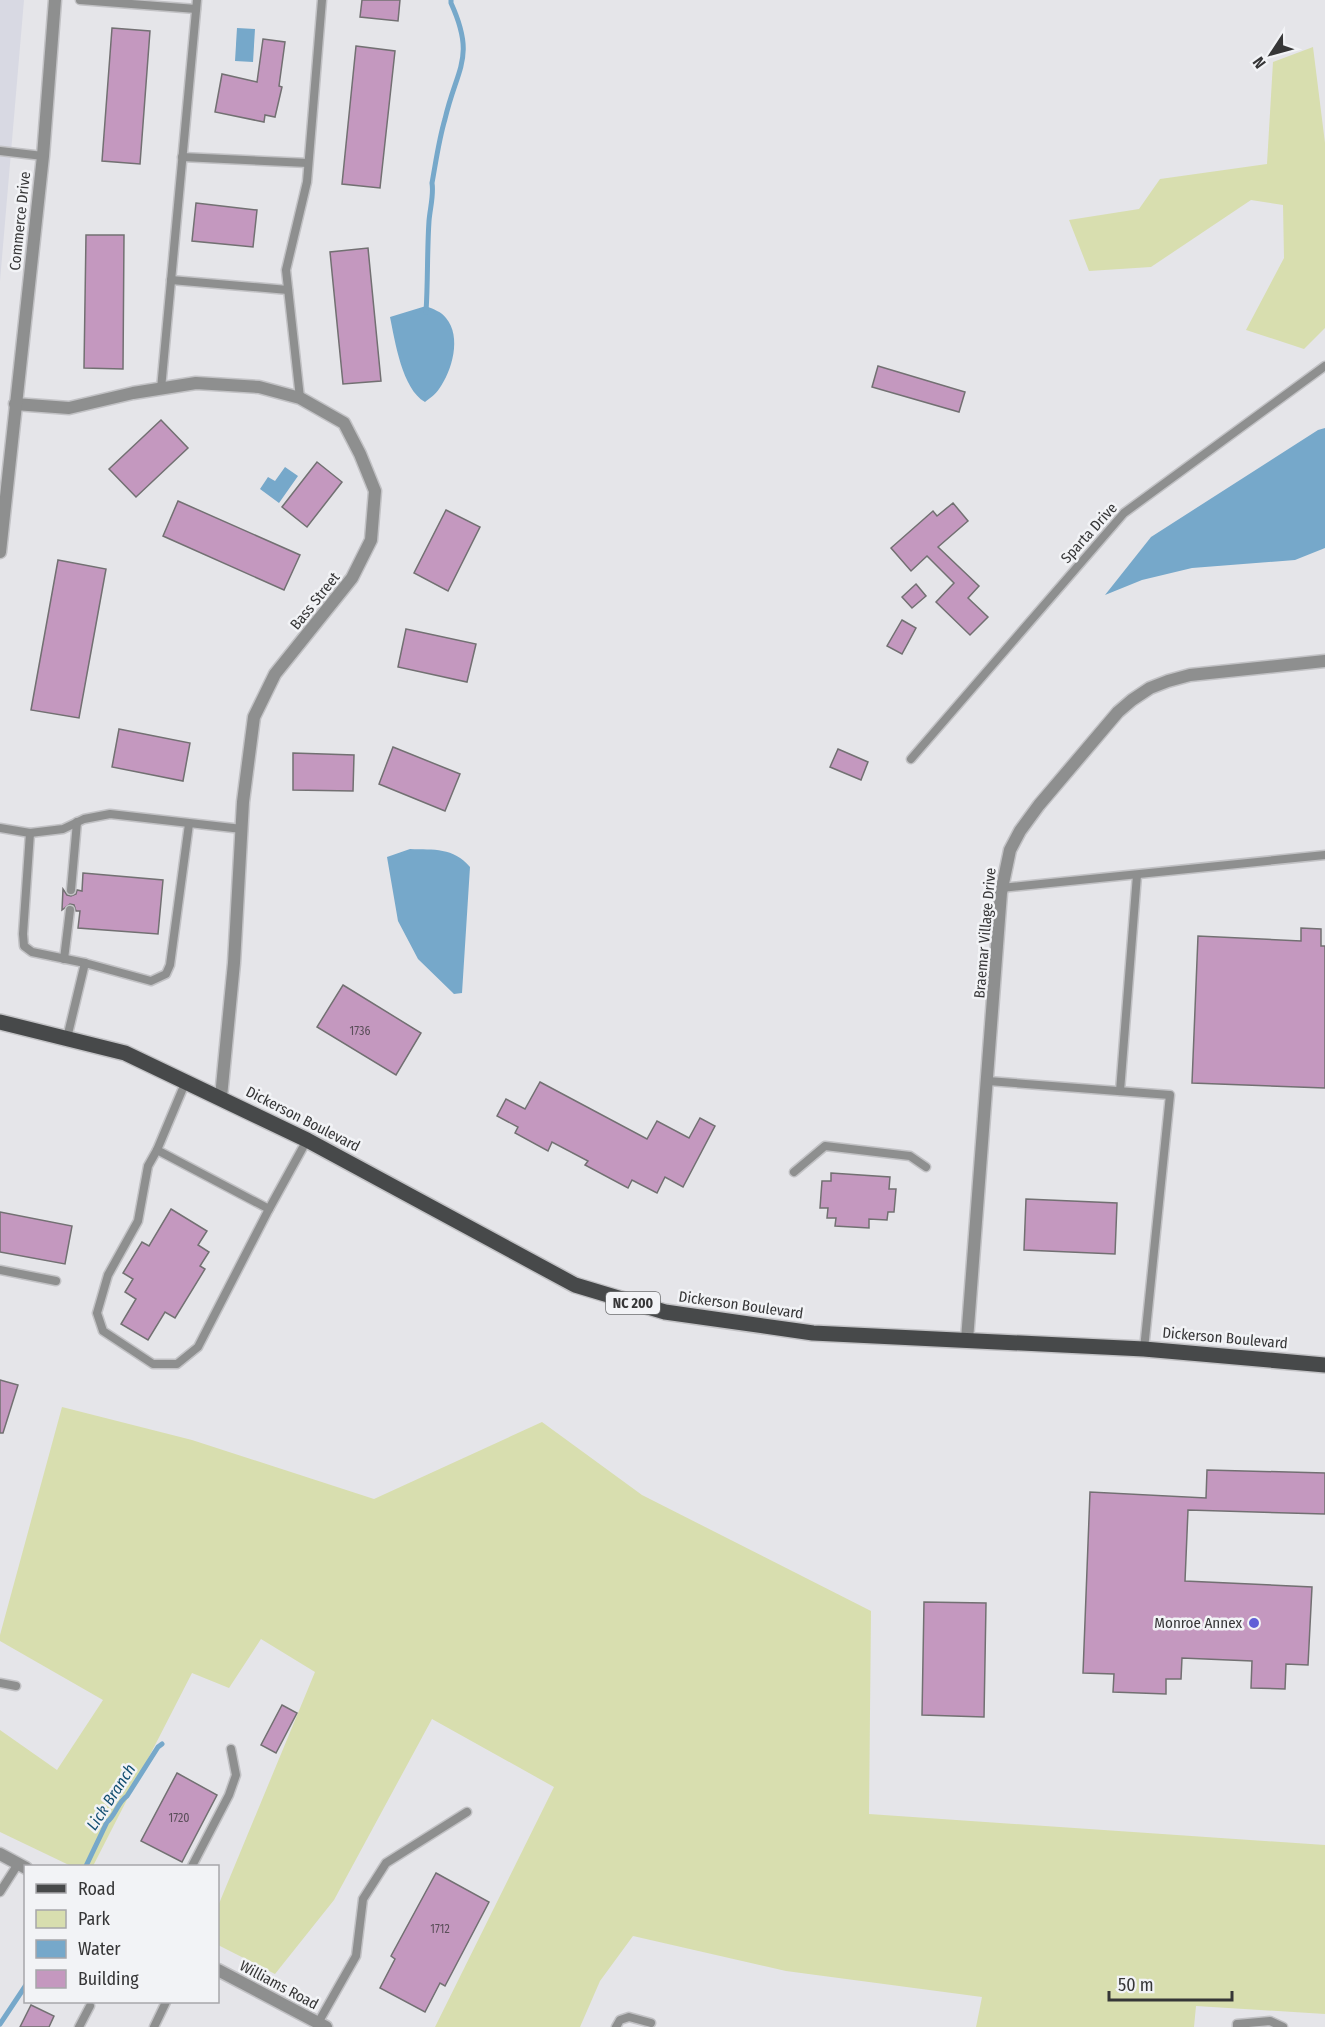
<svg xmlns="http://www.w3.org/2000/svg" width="1325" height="2027" viewBox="0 0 1325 2027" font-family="'Fira Sans Condensed',sans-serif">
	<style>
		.built { fill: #d8d9e3 }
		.green { fill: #d8deaf }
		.water { fill: #76a8ca }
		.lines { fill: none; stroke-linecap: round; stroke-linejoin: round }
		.stream { stroke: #76a8ca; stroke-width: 5 }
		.building { fill: #c498bf; stroke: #727072; stroke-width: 1.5 }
		.service-casing { stroke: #c2c2c5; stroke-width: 11 }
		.minor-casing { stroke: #c2c2c5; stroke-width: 15 }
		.tertiary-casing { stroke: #c2c2c5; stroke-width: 15 }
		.primary-casing { stroke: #c2c2c5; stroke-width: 18 }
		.service { stroke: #8e8f8f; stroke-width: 8 }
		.minor { stroke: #8e8f8f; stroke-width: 12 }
		.tertiary { stroke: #8e8f8f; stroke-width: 12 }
		.primary { stroke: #47494a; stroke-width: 15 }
		.poi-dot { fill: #605fd7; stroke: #f2f3f6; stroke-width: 2 }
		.labels { text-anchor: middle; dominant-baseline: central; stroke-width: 5; stroke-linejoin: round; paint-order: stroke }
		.number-label { font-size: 12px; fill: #5a4e59 }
		.shield { fill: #f2f3f6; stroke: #6e6f70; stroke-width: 1.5 }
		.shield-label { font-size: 14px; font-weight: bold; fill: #363637 }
		.street-label { font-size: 15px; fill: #363637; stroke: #f2f3f6 }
		.poi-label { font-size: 15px; fill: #363637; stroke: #f2f3f6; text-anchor: end }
		.water-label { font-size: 16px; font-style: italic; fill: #134f71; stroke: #f2f3f6 }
	</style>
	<rect width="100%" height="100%" fill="#e5e5e9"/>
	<polygon class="built" points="0,0 24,0 0,281"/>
	<g class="green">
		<polygon points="1313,47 1325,143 1325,328 1304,349 1246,330 1284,258 1283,205 1251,200 1151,267 1089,271 1069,220 1139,209 1160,179 1267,164 1273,62"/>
		<polygon points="62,1407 192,1440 374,1499 542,1422 642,1495 871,1611 869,1814 1325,1845 1325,2014 1196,2006 1194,2027 976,2027 982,1997 786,1971 633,1936 600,1981 580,2027 435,2027 554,1787 432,1719 334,1900 275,1974 218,1945 218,1906 315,1672 261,1639 229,1688 192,1673 93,1866 71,1866 0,1832 0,1730 57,1770 103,1700 0,1641 0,1635"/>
	</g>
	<g class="water">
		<polygon points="237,28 255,29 253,62 235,61"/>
		<path d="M426,306C433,309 442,312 446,318C462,337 452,371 439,389C436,394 430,398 425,402C402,389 395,341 390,317Z"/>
		<polygon points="1325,428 1325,548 1295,560 1192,568 1142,580 1105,595 1151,537 1318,430"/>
		<polygon points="285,467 298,476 279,503 260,489 268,477 275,481"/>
		<path d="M410,849C434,850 453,847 470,867L462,993L454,994L418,959L398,921L387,857Z"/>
	</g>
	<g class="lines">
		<g class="stream">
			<path d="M426,312C428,281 427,251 429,221C430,208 434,195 432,183C436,161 439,139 445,119C457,67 476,58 451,3V0"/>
			<path d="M86,1866L107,1822C116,1815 117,1803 127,1796L158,1747L162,1744"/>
			<polyline points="0,2024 26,1985"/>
		</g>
	</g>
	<g class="building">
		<polygon points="362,0 400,0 398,21 360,17"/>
		<polygon points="112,28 150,31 140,164 102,161"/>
		<polygon points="263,39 285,42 279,86 282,87 275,117 265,115 264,122 215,112 222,74 257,82"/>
		<polygon points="356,46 395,51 380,188 342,184"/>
		<polygon points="196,203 257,210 253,247 192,241"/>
		<polygon points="86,235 124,235 123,369 84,368"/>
		<polygon points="368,248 381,381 343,384 330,252"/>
		<polygon points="878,366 965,392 959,412 872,387"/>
		<polygon points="161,420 188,448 136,497 109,469"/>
		<polygon points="317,462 342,482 307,527 282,507"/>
		<polygon points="178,501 300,555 284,590 163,536"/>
		<polygon points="953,503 968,521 938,547 979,586 968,598 988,617 970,635 936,602 954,583 927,556 911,571 891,548 933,511 937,516"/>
		<polygon points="446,510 480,527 448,591 414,573"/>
		<polygon points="58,560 106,569 79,718 31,710"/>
		<polygon points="916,584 926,596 912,608 902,597"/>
		<polygon points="902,620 916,628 902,654 887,646"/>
		<polygon points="406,629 476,644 467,682 398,667"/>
		<polygon points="119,729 190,743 183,781 112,767"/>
		<polygon points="393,747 460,774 445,811 379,784"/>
		<polygon points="838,749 868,762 861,780 830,767"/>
		<polygon points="293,753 354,755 353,791 293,790"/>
		<polygon points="83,873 163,880 158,934 78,928 80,911 76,911 74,905 70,904 62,910 63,889 67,895 71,896 76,894 77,890 82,891"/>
		<polygon points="1301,928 1321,929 1321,946 1325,946 1325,1088 1192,1083 1198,936 1301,941"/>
		<polygon points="343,985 421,1033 396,1075 317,1027"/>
		<polygon points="540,1082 647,1139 657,1121 689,1138 700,1118 715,1126 683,1187 665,1177 657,1193 632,1180 628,1188 585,1165 588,1161 552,1142 548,1151 515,1133 518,1127 497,1116 506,1099 525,1109"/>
		<polygon points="831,1173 890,1177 889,1189 896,1189 894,1212 888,1212 887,1220 869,1219 869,1228 835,1226 836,1218 827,1218 828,1208 820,1208 822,1181 831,1181"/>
		<polygon points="1026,1199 1117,1203 1115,1254 1024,1250"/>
		<polygon points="171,1209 207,1231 198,1245 209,1252 200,1266 205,1269 175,1318 165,1312 148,1340 121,1324 136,1299 125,1292 133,1279 123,1273 142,1242 149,1246"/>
		<polygon points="0,1212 72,1226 65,1264 0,1252"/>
		<polygon points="0,1380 18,1385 3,1433 0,1433"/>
		<polygon points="1207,1470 1325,1473 1325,1514 1188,1510 1185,1581 1312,1587 1308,1665 1286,1664 1285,1689 1251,1688 1252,1661 1182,1658 1181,1679 1166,1679 1166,1694 1113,1692 1114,1674 1083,1673 1090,1492 1206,1498"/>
		<polygon points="924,1602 986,1603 984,1717 922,1715"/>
		<polygon points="282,1705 297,1713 276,1753 261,1745"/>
		<polygon points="177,1773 217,1795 182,1862 141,1841"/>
		<polygon points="436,1873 489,1902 445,1986 440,1983 425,2012 380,1988 395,1959 391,1956"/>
		<polygon points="31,2005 54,2016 49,2027 20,2027"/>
	</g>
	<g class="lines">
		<defs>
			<g id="service">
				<polyline points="80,0 196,9"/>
				<polyline points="0,151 43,156"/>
				<polyline points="182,157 308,163"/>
				<polyline points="171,280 288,290"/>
				<polyline points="161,389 197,0"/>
				<polyline points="300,398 286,270 307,182 322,0"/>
				<polyline points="911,759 1124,513 1325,366"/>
				<polyline points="0,828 30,833 23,934 24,946 32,952 85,963 67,1038"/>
				<polyline points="30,833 63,829 84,819 110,814 242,829"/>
				<polyline points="1001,888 1325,855"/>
				<polyline points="71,890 77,822"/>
				<polyline points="64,959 70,910"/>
				<polyline points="85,963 151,981 166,974 170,965 189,824"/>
				<polyline points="186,1081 157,1150 269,1209 307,1140"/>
				<polyline points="988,1081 1170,1095 1144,1349"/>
				<polyline points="1120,1091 1137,875"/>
				<polyline points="157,1150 148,1166 138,1221 108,1275 97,1313 103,1331 153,1364 177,1364 198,1347 269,1209"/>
				<polyline points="794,1172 825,1146 910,1156 926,1167"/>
				<polyline points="0,1270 56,1281"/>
				<polyline points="0,1683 16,1686"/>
				<polyline points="192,1866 229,1795 236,1775 231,1749"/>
				<polyline points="0,1892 18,1864"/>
				<polyline points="318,2023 356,1956 363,1899 386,1863 467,1812"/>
				<polyline points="79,2027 90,2006"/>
				<polyline points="154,2027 166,2002"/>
				<polyline points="616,2027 620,2020 629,2017 651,2023"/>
				<polyline points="1237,2027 1237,2024 1270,2021 1283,2027"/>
			</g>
			<g id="minor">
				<polyline points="15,404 69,408 133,393 196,383 259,387 300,398 344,423 360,454 375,491 371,540 352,578 275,674 254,717 243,802 234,963 221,1097"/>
				<polyline points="0,552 43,156 55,0"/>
				<polyline points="967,1340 1001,893 1010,850 1020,831 1039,805 1118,712 1132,700 1150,688 1168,681 1190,675 1325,661"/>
			</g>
			<g id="tertiary">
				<polyline points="0,1854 26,1868"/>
				<polyline points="218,1970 326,2027"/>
			</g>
			<polyline id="primary" points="0,1022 125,1053 307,1140 575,1285 665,1312 813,1333 1144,1349 1325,1365"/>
		</defs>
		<use href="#service" class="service-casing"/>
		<use href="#minor" class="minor-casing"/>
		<use href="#tertiary" class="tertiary-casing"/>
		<use href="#primary" class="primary-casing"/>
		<use href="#service" class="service"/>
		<use href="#minor" class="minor"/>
		<use href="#tertiary" class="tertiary"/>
		<use href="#primary" class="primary"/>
	</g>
	<circle class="poi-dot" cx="1254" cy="1623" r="6"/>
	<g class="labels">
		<g class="number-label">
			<text x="360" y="1031">1736</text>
			<text x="179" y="1818">1720</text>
			<text x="440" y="1929">1712</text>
		</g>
		<rect class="shield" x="606" y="1292" width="54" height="22" rx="4.5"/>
		<g class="shield-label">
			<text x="633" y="1303">NC 200</text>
		</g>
		<g class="street-label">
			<text transform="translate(20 221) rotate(-84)">Commerce Drive</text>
			<text transform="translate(1089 533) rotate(-48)">Sparta Drive</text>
			<text transform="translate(315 601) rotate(-51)">Bass Street</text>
			<text transform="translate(985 933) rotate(-85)">Braemar Village Drive</text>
			<text transform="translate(303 1119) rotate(27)">Dickerson Boulevard</text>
			<text transform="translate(741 1305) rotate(8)">Dickerson Boulevard</text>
			<text transform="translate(1225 1338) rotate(5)">Dickerson Boulevard</text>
			<text transform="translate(279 1985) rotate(28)">Williams Road</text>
		</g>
		<g class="poi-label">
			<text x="1242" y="1623">Monroe Annex</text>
		</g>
		<g class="water-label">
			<text transform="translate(111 1797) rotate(-57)">Lick Branch</text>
		</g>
	</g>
	<rect x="24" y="1865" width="195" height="138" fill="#f2f3f6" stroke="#a7a7aa" stroke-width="1.5"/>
	<rect x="36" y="1884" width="30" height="9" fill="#47494a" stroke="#a7a7aa" stroke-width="1.5"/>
	<text x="78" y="1895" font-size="18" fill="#363637">Road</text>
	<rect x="36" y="1910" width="30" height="18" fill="#d8deaf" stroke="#a7a7aa" stroke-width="1.5"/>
	<text x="78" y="1925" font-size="18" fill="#363637">Park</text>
	<rect x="36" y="1940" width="30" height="18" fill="#76a8ca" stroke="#a7a7aa" stroke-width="1.5"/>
	<text x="78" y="1955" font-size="18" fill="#363637">Water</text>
	<rect x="36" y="1970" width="30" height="18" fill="#c498bf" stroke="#a7a7aa" stroke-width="1.5"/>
	<text x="78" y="1985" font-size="18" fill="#363637">Building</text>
	<g transform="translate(1271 54) rotate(234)" stroke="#f2f3f6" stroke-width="4.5" paint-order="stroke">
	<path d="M0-4.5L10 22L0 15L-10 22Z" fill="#363637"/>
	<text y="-9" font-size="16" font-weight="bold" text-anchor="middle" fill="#363637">N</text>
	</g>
	<path d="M1109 1991v9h123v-9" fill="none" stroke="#363637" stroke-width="3"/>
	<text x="1118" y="1991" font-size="18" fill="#363637" stroke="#f2f3f6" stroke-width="4.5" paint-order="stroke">50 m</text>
</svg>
